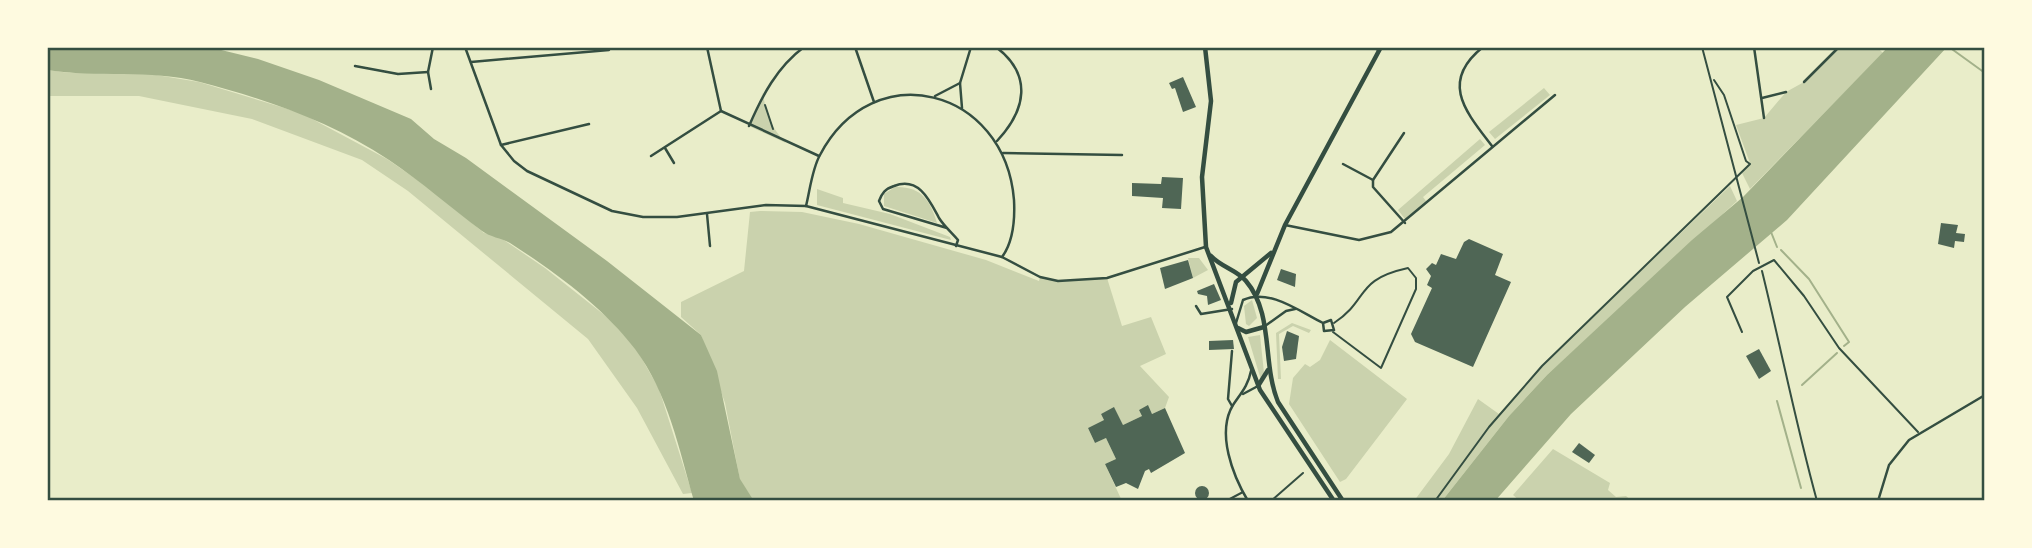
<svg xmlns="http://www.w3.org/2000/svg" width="2032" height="548" viewBox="0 0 2032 548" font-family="'Zilla Slab',serif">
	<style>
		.green { fill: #cad2ad }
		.water { fill: #a3b18a }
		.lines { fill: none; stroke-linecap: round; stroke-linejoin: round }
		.stream { stroke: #a3b18a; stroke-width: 2 }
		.building { fill: #4f6655 }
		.path { stroke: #344e41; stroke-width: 2 }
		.service { stroke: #344e41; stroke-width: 2 }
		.minor { stroke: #344e41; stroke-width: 2.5 }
		.trunk { stroke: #344e41; stroke-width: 4.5 }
		.neatline { fill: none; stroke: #344e41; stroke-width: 2.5 }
	</style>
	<rect width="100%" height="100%" fill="#e9edc9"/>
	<g class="green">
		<polygon points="1839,47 1877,47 1883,53 1750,189 1742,173 1750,163 1736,125 1764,118 1786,92 1804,82"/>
		<polygon points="47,70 70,73 138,72 199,82 301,113 387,159 435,192 484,233 498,236 545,268 612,321 637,350 659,389 692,493 683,494 637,408 588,339 408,191 362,160 252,119 139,96 47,96"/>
		<polygon points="1544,88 1550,95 1495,139 1489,132"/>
		<path d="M763,93C766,115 771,127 786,143L749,126Z"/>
		<polygon points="1480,139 1485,145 1423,197 1426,201 1405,219 1398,210"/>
		<polygon points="1730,186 1737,201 1547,375 1509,416 1442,501 1414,501 1449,454 1478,399 1499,414 1542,366"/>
		<path d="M895,187C921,186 930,200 937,223L884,206V194Z"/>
		<polygon points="817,189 843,198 843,203 890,214 950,237 951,240 817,205"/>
		<polygon points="760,211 802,212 859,224 986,260 1039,281 1040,277 1058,281 1107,278 1122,326 1151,317 1166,354 1140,366 1169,397 1165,408 1152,414 1148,406 1139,410 1142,416 1123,425 1114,408 1101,414 1104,420 1088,428 1095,443 1106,438 1116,459 1105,464 1122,501 754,501 740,480 725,403 701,335 681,317 681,302 744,271 750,212"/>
		<polygon points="1188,258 1199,258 1208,270 1193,278"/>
		<polygon points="1252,300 1257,318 1249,326 1246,324 1244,306"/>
		<polygon points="1292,323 1311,330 1309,333 1293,326 1279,334 1281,379 1278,379 1276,333"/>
		<polygon points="1260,335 1264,373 1261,380 1248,337"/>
		<polygon points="1330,340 1407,399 1346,479 1340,482 1289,404 1293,378 1305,364 1310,367 1320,360"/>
		<polygon points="1553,449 1610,483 1608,490 1616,497 1626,496 1632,501 1520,501 1513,495"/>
	</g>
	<g class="water">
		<path d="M47,47H209L258,59L319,80L411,119L434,139L466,158L607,261L701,335L717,371L740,479L754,501H694C679,449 668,393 635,349C603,307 555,272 510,243C501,238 490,237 482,231C451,208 422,182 389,160C332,122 266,99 200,82C149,69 98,78 47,70Z"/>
		<polygon points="1888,47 1947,47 1787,220 1685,307 1571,414 1495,501 1442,501 1509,416 1547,375 1692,240 1743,197"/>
	</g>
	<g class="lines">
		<g class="stream">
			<polyline points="1949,47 1985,73"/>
			<polyline points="1771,232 1777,247"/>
			<polyline points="1781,250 1809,279 1849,342 1844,346"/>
			<polyline points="1802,385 1837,353"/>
			<polyline points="1777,401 1801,488"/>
		</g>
	</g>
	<g class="building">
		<polygon points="1183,77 1196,107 1183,112 1175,88 1172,89 1169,83"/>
		<polygon points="1162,177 1183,178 1181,209 1162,208 1163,198 1132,196 1132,183 1161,184"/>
		<polygon points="1941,223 1958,225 1956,233 1965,234 1964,242 1955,241 1954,248 1938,244"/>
		<polygon points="1469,239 1503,254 1495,275 1511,282 1473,367 1415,342 1411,334 1432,288 1427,285 1431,276 1426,269 1432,263 1436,265 1441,254 1456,259 1464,242"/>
		<polygon points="1188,260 1193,278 1165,289 1160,268"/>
		<polygon points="1281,269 1296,274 1295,287 1277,280"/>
		<polygon points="1214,284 1221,300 1208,305 1207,296 1198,294 1197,291"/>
		<polygon points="1287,331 1299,336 1296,359 1284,361 1282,347"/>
		<polygon points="1233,340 1234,349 1209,350 1209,341"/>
		<polygon points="1759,349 1771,371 1759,379 1746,356"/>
		<polygon points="1148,405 1152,414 1165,408 1185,453 1151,473 1149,469 1145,471 1138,489 1126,483 1116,487 1105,464 1116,459 1106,438 1095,443 1088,428 1104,420 1101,414 1114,407 1123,425 1142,416 1139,410"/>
		<polygon points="1579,443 1595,455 1589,463 1572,452"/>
		<circle cx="1202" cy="493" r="7"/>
	</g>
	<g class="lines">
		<g class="path">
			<polyline points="1702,47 1759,263"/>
			<polyline points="765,105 773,129"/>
			<path d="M1762,271C1781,348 1796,425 1817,501"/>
			<polyline points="1271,501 1303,473"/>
			<polyline points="1435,501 1489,427 1542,366 1750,164 1746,161 1724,95 1714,80"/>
		</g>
		<g class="service">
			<path d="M1333,332L1381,368L1416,289V278L1408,268C1354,280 1370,299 1334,323"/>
			<polyline points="1742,332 1727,297 1753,271 1774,260 1804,296 1839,348 1918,432"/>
			<polyline points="1226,501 1243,492"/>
		</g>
		<g class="minor">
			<polyline points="465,47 501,145 514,161 527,171 612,211 643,217 677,217 766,205 806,206 1002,257 1040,277 1058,281 1107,278 1205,247"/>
			<polyline points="707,47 721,111 819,156"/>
			<polyline points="855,47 874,102"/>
			<path d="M996,47C1033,75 1026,110 997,141"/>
			<polyline points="1372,47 1379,50"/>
			<path d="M1483,47C1439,82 1466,112 1492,146"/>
			<polyline points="1754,47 1764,118"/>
			<polyline points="626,48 633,47"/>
			<polyline points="471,62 609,50"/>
			<polyline points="355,66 398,74 428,72"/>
			<polyline points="1804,82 1839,47"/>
			<polyline points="431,89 428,72 433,47"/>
			<polyline points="935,96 960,83"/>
			<polyline points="1762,98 1786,92"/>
			<polyline points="962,108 960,83 971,47"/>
			<path d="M749,126C762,96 777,67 804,47"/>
			<polyline points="1404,133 1373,180 1373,187 1405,223"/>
			<polyline points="501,145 589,124"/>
			<polyline points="665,148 674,163"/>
			<polyline points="1003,153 1122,155"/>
			<polyline points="651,156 721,111"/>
			<polyline points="1343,164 1373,180"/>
			<path d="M806,206C810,190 812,169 820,155C873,54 1005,88 1014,200C1015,219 1013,242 1002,257"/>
			<polyline points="707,214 710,246"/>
			<polyline points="1285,225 1359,240 1391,232 1555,95"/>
			<path d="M947,228L883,209L879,201C882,193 885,189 894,186C919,176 930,201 939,218C944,226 952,233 958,240L956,246"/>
			<polyline points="1196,306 1201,314 1232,309"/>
			<path d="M1236,323L1243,300C1269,288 1299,311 1323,323L1331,320L1334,330L1324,331L1323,323"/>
			<polyline points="1265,326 1286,311 1295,309"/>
			<polyline points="1243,394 1258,386"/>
			<polyline points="1232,406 1228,399 1232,351"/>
			<path d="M1248,501C1233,476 1216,433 1233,405C1241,393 1248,386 1251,371"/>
			<polyline points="1878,501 1889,465 1909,440 1985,395"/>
		</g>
		<g class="trunk">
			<polyline points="1205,47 1211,101 1202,177 1206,247 1260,390 1334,501"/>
			<path d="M1211,256C1221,267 1237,270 1246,281C1274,314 1262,363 1278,402L1343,501"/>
			<polyline points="1257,294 1285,225 1381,47"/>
			<polyline points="1231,303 1236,282 1271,253"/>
			<polyline points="1238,328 1246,332 1264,327"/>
			<polyline points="1258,386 1268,370"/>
		</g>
	</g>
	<rect width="2032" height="548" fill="none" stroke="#fefae0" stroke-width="98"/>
	<rect x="49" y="49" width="1934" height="450" class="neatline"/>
</svg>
